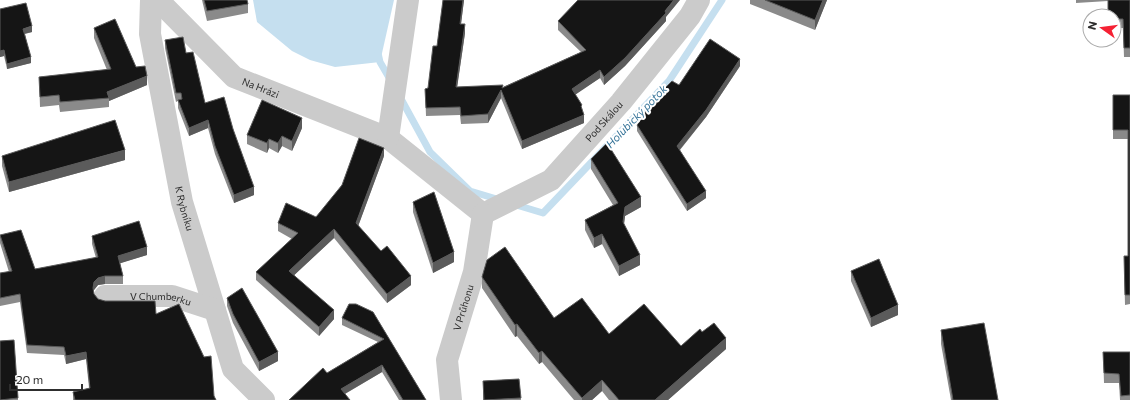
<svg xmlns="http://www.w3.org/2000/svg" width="1130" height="400" viewBox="0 0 1130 400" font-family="Commissioner,sans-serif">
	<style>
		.water { fill: #c5dfef }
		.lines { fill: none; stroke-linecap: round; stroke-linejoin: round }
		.stream { stroke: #c5dfef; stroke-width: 7 }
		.minor { stroke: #cbcbcb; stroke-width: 22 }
		.wall { fill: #8a8a8a }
		.shaded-wall { fill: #5b5b5b }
		.building { fill: #151515; stroke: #5b5b5b }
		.labels { text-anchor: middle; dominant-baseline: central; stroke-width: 4; stroke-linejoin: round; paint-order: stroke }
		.street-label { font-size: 10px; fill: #2e2e2e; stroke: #fff }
		.water-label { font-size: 11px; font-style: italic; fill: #357398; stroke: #fff }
	</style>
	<rect width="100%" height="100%" fill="#fff"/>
	<polygon class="water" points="253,0 394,0 380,62 335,67 310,60 292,51 257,22"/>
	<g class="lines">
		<g class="stream">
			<polyline points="378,53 380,62 391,81"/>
			<polyline points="400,97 430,152 470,191 500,200"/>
			<polyline points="513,204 543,213 669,81 722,0"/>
		</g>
		<g class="minor">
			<path id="s1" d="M151,0L150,34L182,202L233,369L264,400"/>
			<path id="s2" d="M158,0L234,77L388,138L483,214"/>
			<polyline points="388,138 408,0"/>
			<path id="s3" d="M483,214L551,180L621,102L690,16L699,0"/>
			<path id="s4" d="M105,296H172L215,310"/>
			<path id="s5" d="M451,400L447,360L474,272L483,214"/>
		</g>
	</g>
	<g class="wall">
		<polygon points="202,0 247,0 248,4 248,13 207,21"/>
		<polygon points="443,0 464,0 461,24 465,33 457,87 503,87 581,52 558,30 558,21 666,17 666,21 625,66 604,85 600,78 575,94 582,110 584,123 522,149 501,98 488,123 461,124 460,115 426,116 425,89 428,88 437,46"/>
		<polygon points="750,0 827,0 815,30 750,4"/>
		<polygon points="1076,0 1130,0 1130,57 1124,57 1123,28 1114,28 1114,16 1108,1 1076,3"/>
		<polygon points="0,9 32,32 25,34 31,63 7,69 4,56 0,57"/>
		<polygon points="94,28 136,67 147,85 109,101 109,107 60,112 59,105 40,107 39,77 107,70 94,38"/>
		<polygon points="165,40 186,53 205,103 233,129 254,195 234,203 215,154 208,128 189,136 178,108 178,101 176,102 165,48"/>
		<polygon points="740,66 706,117 680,150 706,198 687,211 637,131 637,125 679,85"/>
		<polygon points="1113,95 1130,95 1130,304 1125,305 1124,266 1124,256 1128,256 1128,139 1113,139"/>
		<polygon points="302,128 292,151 282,146 278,153 269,148 267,153 247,144 247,135"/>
		<polygon points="2,156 125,160 9,192 2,166"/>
		<polygon points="384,156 358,226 411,285 387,303 334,238 294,275 334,319 319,336 256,280 256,272 292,239 278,231 278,223 316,217"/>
		<polygon points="591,159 641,207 625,216 624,224 640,265 619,276 602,244 594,248 585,230 585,220 613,205 591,169"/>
		<polygon points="413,202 454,262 433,273 413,212"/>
		<polygon points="0,235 35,269 96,258 92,244 92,236 147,255 120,263 123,276 123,284 105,284 98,285 94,290 94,294 98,299 156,314 214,396 216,400 73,400 73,392 89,388 86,359 66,364 64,355 27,353 20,302 0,306 0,273 9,272 0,243"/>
		<polygon points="851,271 898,315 871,327 851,281"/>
		<polygon points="482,277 554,318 609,334 681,346 702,332 726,349 668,400 609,400 602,391 592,400 574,400 542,362 539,364 517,336 515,337 482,288"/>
		<polygon points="227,298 278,361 259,371 233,323 227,306"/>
		<polygon points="373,312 426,400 399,400 382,372 345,394 289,400 327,373 378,342 342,325 342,318"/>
		<polygon points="941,330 998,400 951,400 941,344"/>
		<polygon points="14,340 18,400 0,400 0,341"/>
		<polygon points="1103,352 1130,352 1130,400 1120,400 1119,383 1104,383"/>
		<polygon points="519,379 521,400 483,400 483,381"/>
	</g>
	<g class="shaded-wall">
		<polygon points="463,0 464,0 460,32 460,24"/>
		<polygon points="674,0 680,0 666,17 666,21 625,66 604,85 604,77 665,11"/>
		<polygon points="823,0 827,0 815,30 815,20"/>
		<polygon points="465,24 465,33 456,95 456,87"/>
		<polygon points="32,26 32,32 23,34 23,29"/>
		<polygon points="4,50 4,56 0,57 0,51"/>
		<polygon points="31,57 31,63 7,69 7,64"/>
		<polygon points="740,59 740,66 706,117 677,153 677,146"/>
		<polygon points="600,70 600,78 572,97 572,89"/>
		<polygon points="147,76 147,85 109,101 109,98 107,92"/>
		<polygon points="501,90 501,98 488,123 488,114"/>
		<polygon points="584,115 584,123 522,149 522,141"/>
		<polygon points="302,118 302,128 292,151 292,141"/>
		<polygon points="208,120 208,128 189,136 189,128"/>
		<polygon points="282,136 282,146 278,153 278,143"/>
		<polygon points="269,139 269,148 267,153 267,143"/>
		<polygon points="384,148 384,156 356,232 356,223"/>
		<polygon points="125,150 125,160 9,192 9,182"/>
		<polygon points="254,187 254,195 234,203 234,195"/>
		<polygon points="706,191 706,198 687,211 687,204"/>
		<polygon points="641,197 641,207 625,216 623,232 623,222 625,207"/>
		<polygon points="334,229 334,238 289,280 289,271"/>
		<polygon points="602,234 602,244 594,248 594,238"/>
		<polygon points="147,247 147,255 118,264 118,256"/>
		<polygon points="454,252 454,262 433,273 433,263"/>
		<polygon points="640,255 640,265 619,276 619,266"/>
		<polygon points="105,276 105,284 98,285 94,290 93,296 93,288 94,282 98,278"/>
		<polygon points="411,276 411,285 387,303 387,294"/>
		<polygon points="898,305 898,315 871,327 871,318"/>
		<polygon points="334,310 334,319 319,336 319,327"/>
		<polygon points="517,324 517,336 515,337 515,325"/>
		<polygon points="726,338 726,349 668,400 655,400"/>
		<polygon points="542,351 542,362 539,364 539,353"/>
		<polygon points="86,352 86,359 66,364 66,356"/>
		<polygon points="278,352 278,361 259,371 259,362"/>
		<polygon points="382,365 382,372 341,396 341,389"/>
		<polygon points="602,380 602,391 592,400 582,400 582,398"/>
	</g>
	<g class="building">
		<polygon points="204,0 247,0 248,4 207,11"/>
		<polygon points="443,0 463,0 460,24 465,24 456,87 503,85 502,88 586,50 558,21 578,0 674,0 665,11 666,13 625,58 604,77 600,70 572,89 582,105 581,106 584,115 522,141 501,90 488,114 461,116 460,107 426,108 425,89 428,88 433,46 437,46"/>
		<polygon points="765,0 823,0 815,20"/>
		<polygon points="1108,0 1130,0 1130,48 1124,48 1123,19 1114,19 1114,16 1108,16"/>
		<polygon points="26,3 32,26 23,29 31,57 7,64 4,50 0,51 0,9"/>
		<polygon points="115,19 136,67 145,66 147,76 107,92 109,98 60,102 59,95 40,97 39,77 111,69 94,28"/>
		<polygon points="183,37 186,53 193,52 205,103 224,97 233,129 254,187 234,195 215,146 208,120 189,128 178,100 182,99 181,93 176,93 165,40"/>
		<polygon points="710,39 740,59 706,110 677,146 706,191 687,204 637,125 653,100 672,81 679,85"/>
		<polygon points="1113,95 1130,95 1130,295 1125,295 1124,256 1128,256 1128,130 1113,130"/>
		<polygon points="262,100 302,118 292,141 282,136 278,143 269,139 267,143 247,135"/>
		<polygon points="115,120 125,150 9,182 2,156"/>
		<polygon points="359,138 384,148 356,223 381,251 387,246 411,276 387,294 334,229 289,271 334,310 319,327 256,272 298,233 278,223 286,203 316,217 342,185"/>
		<polygon points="607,143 641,197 625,207 623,222 640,255 619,266 602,234 594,238 585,220 618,203 591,159"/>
		<polygon points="434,192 454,252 433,263 413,202"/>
		<polygon points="139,221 147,247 118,256 123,276 105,276 98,278 94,282 93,288 94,294 98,299 105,301 155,301 156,314 179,304 204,357 211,356 214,396 216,400 75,400 73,392 90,388 86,352 66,356 64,347 27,345 20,294 0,298 0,273 12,271 0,235 21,230 35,269 98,257 92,236"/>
		<polygon points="505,247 554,318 582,298 609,334 644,304 681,346 700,329 702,332 714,323 726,338 655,400 619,400 602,380 582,398 542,351 539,353 517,324 515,325 482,277 487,260"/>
		<polygon points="879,259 898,305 871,318 851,271"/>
		<polygon points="242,288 278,352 259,362 233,314 227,298"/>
		<polygon points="349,304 356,304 373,312 426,400 403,400 382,365 341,389 350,400 289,400 323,368 327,373 384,339 342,318"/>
		<polygon points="984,323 998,400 953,400 941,330"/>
		<polygon points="14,340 18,398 0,400 0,341"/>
		<polygon points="1103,352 1130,352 1130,395 1121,396 1119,374 1104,373"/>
		<polygon points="519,379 521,398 484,400 483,381"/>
	</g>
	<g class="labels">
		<g class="street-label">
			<text stroke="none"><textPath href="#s2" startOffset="137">Na Hrázi</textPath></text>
			<text stroke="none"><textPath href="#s3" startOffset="155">Pod Skálou</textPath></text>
			<text stroke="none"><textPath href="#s1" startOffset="212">K Rybníku</textPath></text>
			<text stroke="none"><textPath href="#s4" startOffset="56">V Chumberku</textPath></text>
			<text stroke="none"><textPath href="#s5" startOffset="95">V Průhonu</textPath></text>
		</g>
		<g class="water-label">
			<text transform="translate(636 116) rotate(-46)">Holubický potok</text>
		</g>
	</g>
	<g transform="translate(1102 28) rotate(284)"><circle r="19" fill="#ffffff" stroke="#ababab"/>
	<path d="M0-3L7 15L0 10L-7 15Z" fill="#f52134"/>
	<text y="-6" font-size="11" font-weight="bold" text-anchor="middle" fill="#2e2e2e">N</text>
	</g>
	<path d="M10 384v6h72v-6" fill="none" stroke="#2e2e2e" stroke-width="2"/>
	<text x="16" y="384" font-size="12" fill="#2e2e2e" stroke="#ffffff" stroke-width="3" paint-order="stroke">20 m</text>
</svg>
